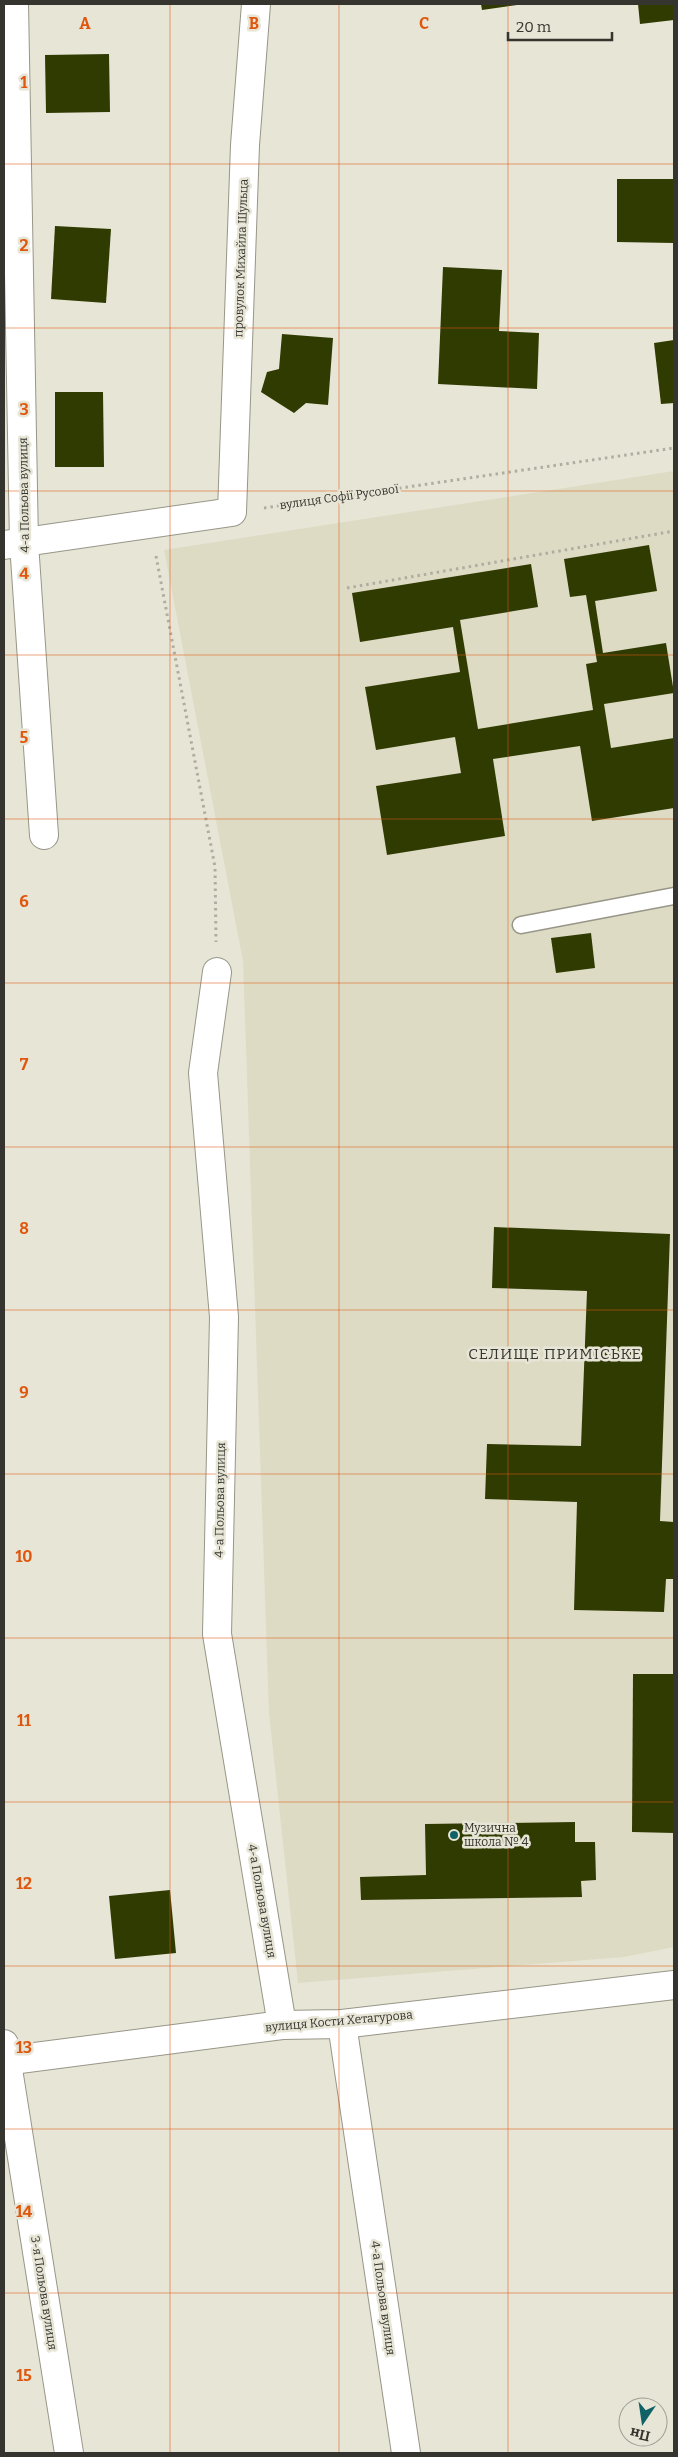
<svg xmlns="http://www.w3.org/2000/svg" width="678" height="2457" viewBox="0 0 678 2457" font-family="Bitter,serif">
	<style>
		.built { fill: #dedbc5 }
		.building { fill: #303b02 }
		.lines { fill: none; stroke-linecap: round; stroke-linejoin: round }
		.service-casing { stroke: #989688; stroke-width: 19 }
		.minor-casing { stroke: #989688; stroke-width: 30 }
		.tertiary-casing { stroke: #989688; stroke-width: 30 }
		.path { stroke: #afada1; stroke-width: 3; stroke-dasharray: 2.5 4; stroke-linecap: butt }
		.service { stroke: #fff; stroke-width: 16 }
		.minor { stroke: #fff; stroke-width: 28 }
		.tertiary { stroke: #fff; stroke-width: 28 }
		.grid { fill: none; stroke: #df570e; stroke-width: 1; stroke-opacity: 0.55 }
		.poi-dot { fill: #116266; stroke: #e7e5d6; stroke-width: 2 }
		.labels { text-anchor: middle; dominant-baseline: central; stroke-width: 5; stroke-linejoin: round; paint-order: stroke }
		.street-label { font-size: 12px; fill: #35342e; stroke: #e7e5d6 }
		.poi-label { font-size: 12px; fill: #35342e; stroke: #e7e5d6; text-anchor: start }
		.quarter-label { font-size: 15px; letter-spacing: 1px; fill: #35342e; stroke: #e7e5d6 }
		.grid-label { font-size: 16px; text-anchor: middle; font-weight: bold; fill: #df570e; stroke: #e7e5d6; stroke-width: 5; stroke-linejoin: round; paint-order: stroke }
	</style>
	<rect width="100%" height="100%" fill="#e7e5d6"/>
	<polygon class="built" points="674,471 674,1947 624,1957 298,1983 269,1713 243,961 164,550"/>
	<g class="building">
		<polygon points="481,4 517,4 517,5 482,10"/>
		<polygon points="638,4 674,4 674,20 640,24"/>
		<polygon points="109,54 110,112 46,113 45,55"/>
		<polygon points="617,179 674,179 674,243 617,242"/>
		<polygon points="55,226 111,229 106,303 51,299"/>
		<polygon points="443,267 502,270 499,331 539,333 537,389 438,384"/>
		<polygon points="282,334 333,338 328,405 306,403 294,413 261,392 267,372 279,369"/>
		<polygon points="674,340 674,403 661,404 654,343"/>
		<polygon points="55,392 103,392 104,467 55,467"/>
		<polygon points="649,545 657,591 595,601 603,653 666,643 674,693 604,704 611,748 674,738 674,808 592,821 580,746 493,759 505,836 387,855 376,786 461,773 455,737 376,750 365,687 460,672 453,627 360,642 352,593 531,564 538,607 460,620 478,729 593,710 586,664 597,662 586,595 570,597 564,559"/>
		<polygon points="591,933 595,968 556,973 551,938"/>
		<polygon points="494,1227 670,1234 660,1521 674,1522 674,1579 666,1579 664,1612 574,1610 577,1502 485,1499 487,1444 581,1446 587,1291 492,1288"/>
		<polygon points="633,1674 674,1674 674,1833 632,1832"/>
		<polygon points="575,1822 575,1842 595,1842 596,1880 581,1881 582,1897 361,1900 360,1877 426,1875 425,1824"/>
		<polygon points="170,1890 176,1953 115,1959 109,1896"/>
	</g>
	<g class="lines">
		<defs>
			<polyline id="service" points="521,925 674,896"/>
			<g id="minor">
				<polyline points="14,4 24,543 44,835"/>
				<polyline points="4,545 232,512 245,145 256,4"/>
				<polyline points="217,972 203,1073 224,1317 217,1634 282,2025"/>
				<polyline points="342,2024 406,2453"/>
				<polyline points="4,2044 69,2453"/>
			</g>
			<polyline id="tertiary" points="4,2061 282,2025 342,2024 674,1985"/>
		</defs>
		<use href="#service" class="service-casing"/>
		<use href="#minor" class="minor-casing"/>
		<use href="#tertiary" class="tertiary-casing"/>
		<g class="path">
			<polyline points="264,508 674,448"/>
			<polyline points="156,556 215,867 216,942"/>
			<polyline points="347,588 674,531"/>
		</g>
		<use href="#service" class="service"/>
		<use href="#minor" class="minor"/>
		<use href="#tertiary" class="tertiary"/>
	</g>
	<path class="grid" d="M170,4V2453M339,4V2453M508,4V2453M4,164H674M4,328H674M4,491H674M4,655H674M4,819H674M4,983H674M4,1147H674M4,1310H674M4,1474H674M4,1638H674M4,1802H674M4,1966H674M4,2129H674M4,2293H674"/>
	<circle class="poi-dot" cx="454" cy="1835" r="5"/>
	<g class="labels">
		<g class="street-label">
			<text transform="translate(241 258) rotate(-88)">провулок Михайла Шульца</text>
			<text transform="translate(24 495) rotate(-91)">4-а Польова вулиця</text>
			<text transform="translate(339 497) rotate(-8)">вулиця Софії Русової</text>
			<text transform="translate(220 1500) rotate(-89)">4-а Польова вулиця</text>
			<text transform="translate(262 1901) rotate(80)">4-а Польова вулиця</text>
			<text transform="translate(339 2021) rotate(-5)">вулиця Кости Хетагурова</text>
			<text transform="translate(44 2293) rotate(81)">3-я Польова вулиця</text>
			<text transform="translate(383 2298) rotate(82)">4-а Польова вулиця</text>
		</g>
		<g class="poi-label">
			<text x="464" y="1828">Музична<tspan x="464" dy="14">школа № 4</tspan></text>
		</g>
		<g class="quarter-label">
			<text x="555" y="1354">СЕЛИЩЕ ПРИМІСЬКЕ</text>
		</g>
	</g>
	<g class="grid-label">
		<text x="85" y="29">A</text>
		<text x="254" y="29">B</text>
		<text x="424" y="29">C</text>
		<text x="24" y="88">1</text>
		<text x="24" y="251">2</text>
		<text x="24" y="415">3</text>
		<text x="24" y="579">4</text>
		<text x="24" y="743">5</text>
		<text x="24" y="907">6</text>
		<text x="24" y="1070">7</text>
		<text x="24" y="1234">8</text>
		<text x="24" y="1398">9</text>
		<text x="24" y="1562">10</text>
		<text x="24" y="1726">11</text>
		<text x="24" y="1889">12</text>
		<text x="24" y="2053">13</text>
		<text x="24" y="2217">14</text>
		<text x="24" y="2381">15</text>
	</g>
	<rect width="678" height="2457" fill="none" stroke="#35342e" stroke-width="10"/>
	<g transform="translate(643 2422) rotate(193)"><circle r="24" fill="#e7e5d6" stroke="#a09e93"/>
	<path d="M0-4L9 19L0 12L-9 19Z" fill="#116266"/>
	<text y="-8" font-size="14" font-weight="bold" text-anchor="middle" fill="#35342e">Пн</text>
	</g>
	<path d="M508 32v8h104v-8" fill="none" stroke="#35342e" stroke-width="2.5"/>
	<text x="516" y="32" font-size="15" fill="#35342e" stroke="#e7e5d6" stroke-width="4" paint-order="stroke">20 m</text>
</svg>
